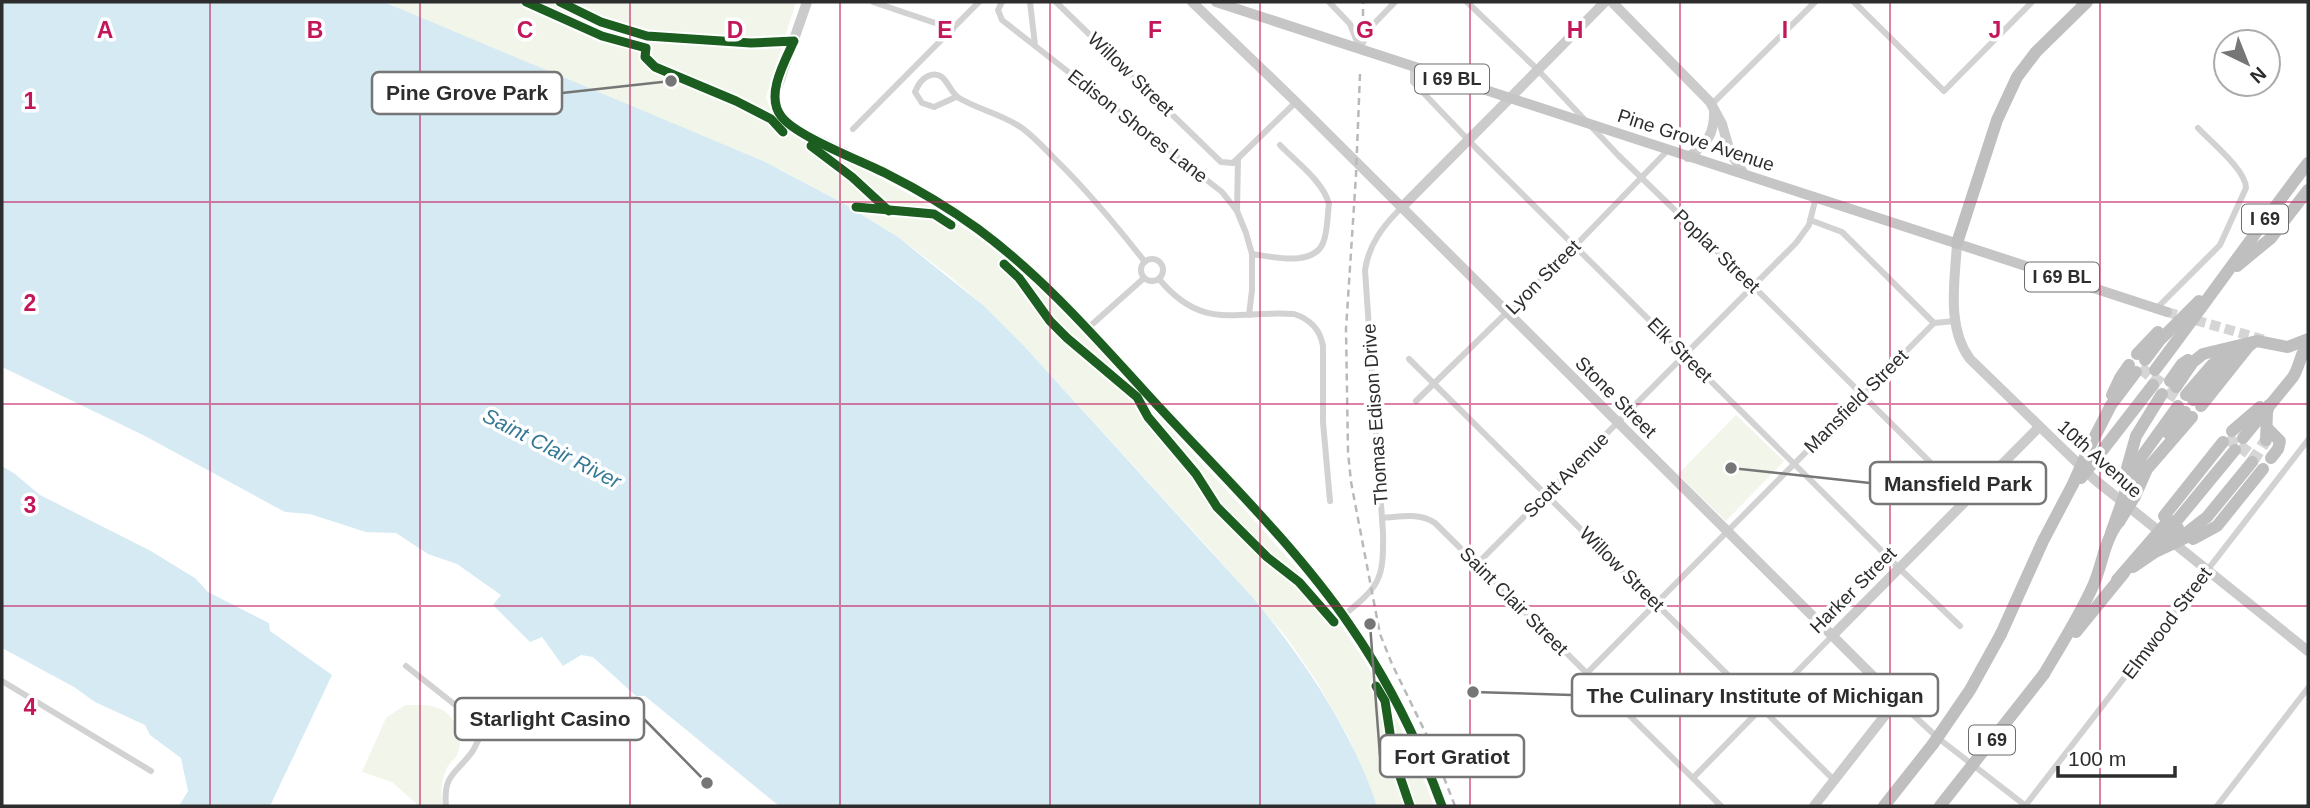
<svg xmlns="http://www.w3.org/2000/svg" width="2310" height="808" viewBox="0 0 2310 808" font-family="Helvetica,sans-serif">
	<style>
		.green { fill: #f1f5ea }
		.water { fill: #d5eaf3 }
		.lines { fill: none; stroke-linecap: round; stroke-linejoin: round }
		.primary-tunnel { stroke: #d5d5d5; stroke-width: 10; stroke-dasharray: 10 5; stroke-linecap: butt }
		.highway-tunnel { stroke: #d5d5d5; stroke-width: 12; stroke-dasharray: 12 6; stroke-linecap: butt }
		.street { stroke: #d2d2d2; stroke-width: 6 }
		.secondary { stroke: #cbcbcb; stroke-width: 10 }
		.primary { stroke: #c5c5c5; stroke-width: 10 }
		.highway { stroke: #bfbfbf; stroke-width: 12 }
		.rail { stroke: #b9b9b9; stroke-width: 2.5; stroke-dasharray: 7 5; stroke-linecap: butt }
		.highway-bridge { stroke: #bfbfbf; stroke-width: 12 }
		.cycleway-casing { stroke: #fff; stroke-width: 13 }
		.cycleway { stroke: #1b5e20; stroke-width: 9 }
		.grid { fill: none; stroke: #c2185b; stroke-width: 2; stroke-opacity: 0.55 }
		.labels { text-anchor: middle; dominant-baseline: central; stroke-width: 7; stroke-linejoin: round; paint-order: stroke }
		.shield { fill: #fff; stroke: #6c6c6c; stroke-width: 2 }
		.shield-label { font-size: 18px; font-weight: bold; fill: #2d2d2d }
		.street-label { font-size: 19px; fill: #2d2d2d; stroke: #fff }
		.water-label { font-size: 21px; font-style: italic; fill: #357995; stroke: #fff }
		.grid-label { font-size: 23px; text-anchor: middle; font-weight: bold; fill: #c2185b; stroke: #fff; stroke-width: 7; stroke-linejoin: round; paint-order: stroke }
		.leader { fill: none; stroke: #767676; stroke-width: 2.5 }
		.callout-dot { fill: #767676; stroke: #fff; stroke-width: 2.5 }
		.callout { fill: #fff; stroke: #767676; stroke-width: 2.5 }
		.callout-label { font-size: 21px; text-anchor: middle; font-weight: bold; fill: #2d2d2d }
	</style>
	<rect width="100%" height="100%" fill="#fff"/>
	<g class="green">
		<path d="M387,2H796L766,97L773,117L783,129C854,165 926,198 990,247C1054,297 1107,360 1161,420C1221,485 1284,548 1336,619C1378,676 1409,740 1434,806H1377L1348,736L1317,682L1287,638L1205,544L1025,347L984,306L947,274L898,237L841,202L781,170L416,17Z"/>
		<polygon points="1736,415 1784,461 1726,521 1678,474"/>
		<path d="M405,705C416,705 428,704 438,708C456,715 465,738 457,755C454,760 449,763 447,768C441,780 440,794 443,806H419L392,782L362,772L386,718Z"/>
	</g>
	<g class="water">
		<path d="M2,2H384L765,162L841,202L898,237L984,306L1025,347L1253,598C1305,661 1351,729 1377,806H779L645,696H636L593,657L581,655L563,666L542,637L530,642L493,605L501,595L457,564L428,554L396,533L366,532L310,514L285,512L143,435L2,367Z"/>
		<polygon points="2,466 15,474 40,495 149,550 195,578 208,592 269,623 270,631 332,675 270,806 179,806 188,791 181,758 150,735 145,725 95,702 74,687 2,648"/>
	</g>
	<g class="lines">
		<polyline class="primary-tunnel" points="2167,312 2265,340"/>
		<g class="highway-tunnel">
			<polyline points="2141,376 2150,365"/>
			<polyline points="2153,385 2161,374"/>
			<polyline points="2168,399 2176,387"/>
			<polyline points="2228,446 2237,434"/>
			<polyline points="2240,454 2249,442"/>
			<polyline points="2252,462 2266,440"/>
		</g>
		<g class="street">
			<polyline points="560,2 601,22 647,36 751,43 794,41"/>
			<polyline points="873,2 953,29"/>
			<polyline points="1002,2 998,10 1002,20 1222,192 1237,211"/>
			<polyline points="1030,2 1035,45"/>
			<polyline points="1056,2 1221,162 1233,163 1296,102"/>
			<polyline points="1329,2 1350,24 1360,49"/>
			<polyline points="1467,2 1537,69 1618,155 1753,286 1968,500"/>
			<polyline points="1854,2 1944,91 2032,2"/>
			<polyline points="1360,49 1370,28 1395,2"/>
			<polyline points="1413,66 1413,82 1476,148 1900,569 1960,626"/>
			<path d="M956,97L934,107L922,103L915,92C918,85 921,79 928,76C946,68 948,92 959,98C979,110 1002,114 1022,128C1033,136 1043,147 1053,157C1087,190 1116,225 1145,262"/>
			<polyline points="1712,104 1815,2"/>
			<polyline points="853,129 979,2"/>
			<polyline points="1238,159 1237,211 1246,233 1252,254 1252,290 1249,315"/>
			<polyline points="1810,220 1842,232 1934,323"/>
			<path d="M1252,254C1272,257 1313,267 1323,243C1328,231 1327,217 1329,204C1323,181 1296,162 1280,145"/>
			<circle cx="1152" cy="270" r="11"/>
			<path d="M1159,279C1203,332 1236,310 1294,314C1310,319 1320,329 1323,346V422L1330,501"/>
			<path d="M2157,308L2220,245L2246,188C2246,170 2211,142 2198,128"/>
			<polyline points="1088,328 1144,278"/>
			<polyline points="1409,359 1834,780"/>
			<polyline points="1416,401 1575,246 1667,151"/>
			<path d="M1382,518C1401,517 1419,512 1435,523L1721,806"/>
			<polyline points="1477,564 1796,243 1809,225 1816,197"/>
			<path d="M1343,616C1379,586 1384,581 1383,533L1365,270C1369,244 1383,226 1401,208"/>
			<path d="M406,666L473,719L480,737C477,742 475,748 472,752C456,774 443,774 446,806"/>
			<polyline points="1587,673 1934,323 1955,321"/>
			<polyline points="2,681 151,771"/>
			<polyline points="1897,700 1938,738 2026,806"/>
			<polyline points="1693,778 1832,636"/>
			<polyline points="2025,806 2308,440"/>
			<polyline points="2217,806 2308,688"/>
		</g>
		<g class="secondary">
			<path d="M807,2L776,91C774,104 777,114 788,124C797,132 809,136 820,141C842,152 864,162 886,173C929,195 968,221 1005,251C1065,298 1113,357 1164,413C1227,481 1300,551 1352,628C1389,683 1419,743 1442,806"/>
			<polyline points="1192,2 1296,102 1897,700 1814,806"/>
			<polyline points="1612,2 1710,102 1722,124 1730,152 1744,174"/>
			<path d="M1688,157C1707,145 1715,133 1714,110"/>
			<polyline points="1401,208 1605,2"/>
			<path d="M1957,243C1955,281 1946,327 1970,359L2094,479L2308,651"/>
			<polyline points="1832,636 2039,427"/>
		</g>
		<path class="primary" d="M1216,2C1533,105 1849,210 2167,312"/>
		<g class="highway">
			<polyline points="1957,243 1997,120 2017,77 2036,52 2087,2"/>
			<polyline points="2237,266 2271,238 2308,190"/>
			<polyline points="2137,354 2158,332"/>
			<polyline points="2145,360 2160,340 2199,301"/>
			<path d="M2155,370C2207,301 2256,231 2308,163"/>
			<polyline points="2170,381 2182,364 2188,360"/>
			<polyline points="2176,387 2193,362 2203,354 2257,341 2288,347 2308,339"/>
			<polyline points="2112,395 2120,378 2129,365"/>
			<polyline points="2186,395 2212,365 2232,351"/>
			<polyline points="2193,400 2227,360"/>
			<polyline points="2201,406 2248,347 2254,342"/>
			<polyline points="2268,429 2280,441 2278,449 2271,458"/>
			<polyline points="2232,431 2260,407"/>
			<polyline points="2168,433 2185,412"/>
			<path d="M2243,438L2293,377C2300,366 2300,354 2308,343"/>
			<polyline points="2266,440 2267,412 2269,405"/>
			<polyline points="2089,448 2111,405 2136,372"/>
			<polyline points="2098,456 2153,385"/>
			<polyline points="2131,477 2142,456 2178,406"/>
			<polyline points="2125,495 2127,468 2136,436 2162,394"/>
			<polyline points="2135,496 2147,469 2192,417"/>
			<polyline points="2164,516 2223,442"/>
			<polyline points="2174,524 2235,450"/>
			<polyline points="2185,534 2207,517 2252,462"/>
			<polyline points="2193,539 2217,526 2263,469"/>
			<polyline points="2076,632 2124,573"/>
			<polyline points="2001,634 2043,541 2073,484"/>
			<path d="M2044,674C2061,645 2079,617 2093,586C2102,566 2104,542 2117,524"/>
			<polyline points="1884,806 1933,744"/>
		</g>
		<g class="rail">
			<polyline points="1363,16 1363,2"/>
			<polyline points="1360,74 1356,175 1346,329 1348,452 1351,482 1380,634 1392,664 1430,742 1455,806"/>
		</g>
		<g class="highway-bridge">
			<polyline points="2081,478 2098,456"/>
			<polyline points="2073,484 2089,448"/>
			<polyline points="2119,522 2135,496"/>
			<polyline points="2111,533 2127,488"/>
			<polyline points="2156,547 2178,528"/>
			<polyline points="2133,567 2155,552 2189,536"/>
			<polyline points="2117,580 2169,520"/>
			<polyline points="1933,744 1970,690 2001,634"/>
			<polyline points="1940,806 2044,674"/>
		</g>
		<defs>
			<g id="cycleway">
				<polyline points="526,2 602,36 646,48 645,57 655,67 736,101 771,119 783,132"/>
				<path d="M560,2L601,22L647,36L751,43L794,41C785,61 765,95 781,116C795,136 862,161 887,174C919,190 949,208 978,229C1047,280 1101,344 1159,407C1223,476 1298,549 1351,627C1389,682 1419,743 1442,806"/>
				<polyline points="811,146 852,177 889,211"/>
				<polyline points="856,207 934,214 951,225"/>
				<polyline points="1004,264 1019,278 1050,321 1067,338 1137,397 1148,417 1196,474 1217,507 1267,557 1299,582 1334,622"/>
				<polyline points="1376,686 1385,701 1394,759 1410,806"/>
			</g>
		</defs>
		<use href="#cycleway" class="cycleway-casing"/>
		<use href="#cycleway" class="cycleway"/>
	</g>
	<path class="grid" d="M210,2V806M420,2V806M630,2V806M840,2V806M1050,2V806M1260,2V806M1470,2V806M1680,2V806M1890,2V806M2100,2V806M2,202H2308M2,404H2308M2,606H2308"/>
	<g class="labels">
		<g class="shield">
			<rect x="1415" y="64.5" width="74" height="29" rx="5"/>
			<rect x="2242" y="204.5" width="46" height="29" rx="5"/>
			<rect x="2025" y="262.5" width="74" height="29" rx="5"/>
			<rect x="1969" y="725.5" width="46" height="29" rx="5"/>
		</g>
		<g class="shield-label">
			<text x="1452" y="79">I 69 BL</text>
			<text x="2265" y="219">I 69</text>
			<text x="2062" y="277">I 69 BL</text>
			<text x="1992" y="740">I 69</text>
		</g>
		<g class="street-label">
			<text transform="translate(1131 74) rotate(44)">Willow Street</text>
			<text transform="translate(1138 126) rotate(38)">Edison Shores Lane</text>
			<text transform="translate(1696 140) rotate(18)">Pine Grove Avenue</text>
			<text transform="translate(1717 251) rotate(44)">Poplar Street</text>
			<text transform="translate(1543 277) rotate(-45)">Lyon Street</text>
			<text transform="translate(1680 350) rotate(45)">Elk Street</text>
			<text transform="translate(1616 397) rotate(45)">Stone Street</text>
			<text transform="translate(1856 401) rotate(-45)">Mansfield Street</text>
			<text transform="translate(1375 414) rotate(-94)">Thomas Edison Drive</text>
			<text transform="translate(2100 459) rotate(42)">10th Avenue</text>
			<text transform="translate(1566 475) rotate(-45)">Scott Avenue</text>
			<text transform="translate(1622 569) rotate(45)">Willow Street</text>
			<text transform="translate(1853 590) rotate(-45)">Harker Street</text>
			<text transform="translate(1514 601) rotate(45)">Saint Clair Street</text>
			<text transform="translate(2167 623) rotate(-53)">Elmwood Street</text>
		</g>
		<g class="water-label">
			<text transform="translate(552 448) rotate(27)">Saint Clair River</text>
		</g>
	</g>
	<g class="grid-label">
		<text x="105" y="38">A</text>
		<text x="315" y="38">B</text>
		<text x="525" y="38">C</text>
		<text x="735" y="38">D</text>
		<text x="945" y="38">E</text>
		<text x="1155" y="38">F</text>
		<text x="1365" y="38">G</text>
		<text x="1575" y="38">H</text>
		<text x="1785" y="38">I</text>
		<text x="1995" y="38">J</text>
		<text x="30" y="109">1</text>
		<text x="30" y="311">2</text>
		<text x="30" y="513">3</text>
		<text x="30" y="715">4</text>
	</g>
	<path class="leader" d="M671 81L562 93M1731 468L1870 483M1473 692L1572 695M707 783L644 719M1370 624L1380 756"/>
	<g class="callout-dot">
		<circle cx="671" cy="81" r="7"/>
		<circle cx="1731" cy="468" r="7"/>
		<circle cx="1473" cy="692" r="7"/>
		<circle cx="707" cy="783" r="7"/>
		<circle cx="1370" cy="624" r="7"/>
	</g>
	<g class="callout">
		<rect x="372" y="72" width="190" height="42" rx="7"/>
		<rect x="1870" y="462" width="176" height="42" rx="7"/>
		<rect x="1572" y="674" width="366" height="42" rx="7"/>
		<rect x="455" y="698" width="189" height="42" rx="7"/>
		<rect x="1380" y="735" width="144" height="42" rx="7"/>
	</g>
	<g class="callout-label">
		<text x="467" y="100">Pine Grove Park</text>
		<text x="1958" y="491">Mansfield Park</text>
		<text x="1755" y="703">The Culinary Institute of Michigan</text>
		<text x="550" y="726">Starlight Casino</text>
		<text x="1452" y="764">Fort Gratiot</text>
	</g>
	<rect width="2310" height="808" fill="none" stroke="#2d2d2d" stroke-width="7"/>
	<g transform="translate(2247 63) rotate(137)"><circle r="33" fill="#ffffff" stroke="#ababab" stroke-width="2"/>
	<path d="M0-5L12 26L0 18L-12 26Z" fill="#767676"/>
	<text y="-10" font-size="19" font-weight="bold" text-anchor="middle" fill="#2d2d2d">N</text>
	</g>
	<path d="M2058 766v10h117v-10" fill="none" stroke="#2d2d2d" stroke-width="3.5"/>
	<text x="2068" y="766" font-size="21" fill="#2d2d2d" stroke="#ffffff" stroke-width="5" paint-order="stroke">100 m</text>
</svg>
